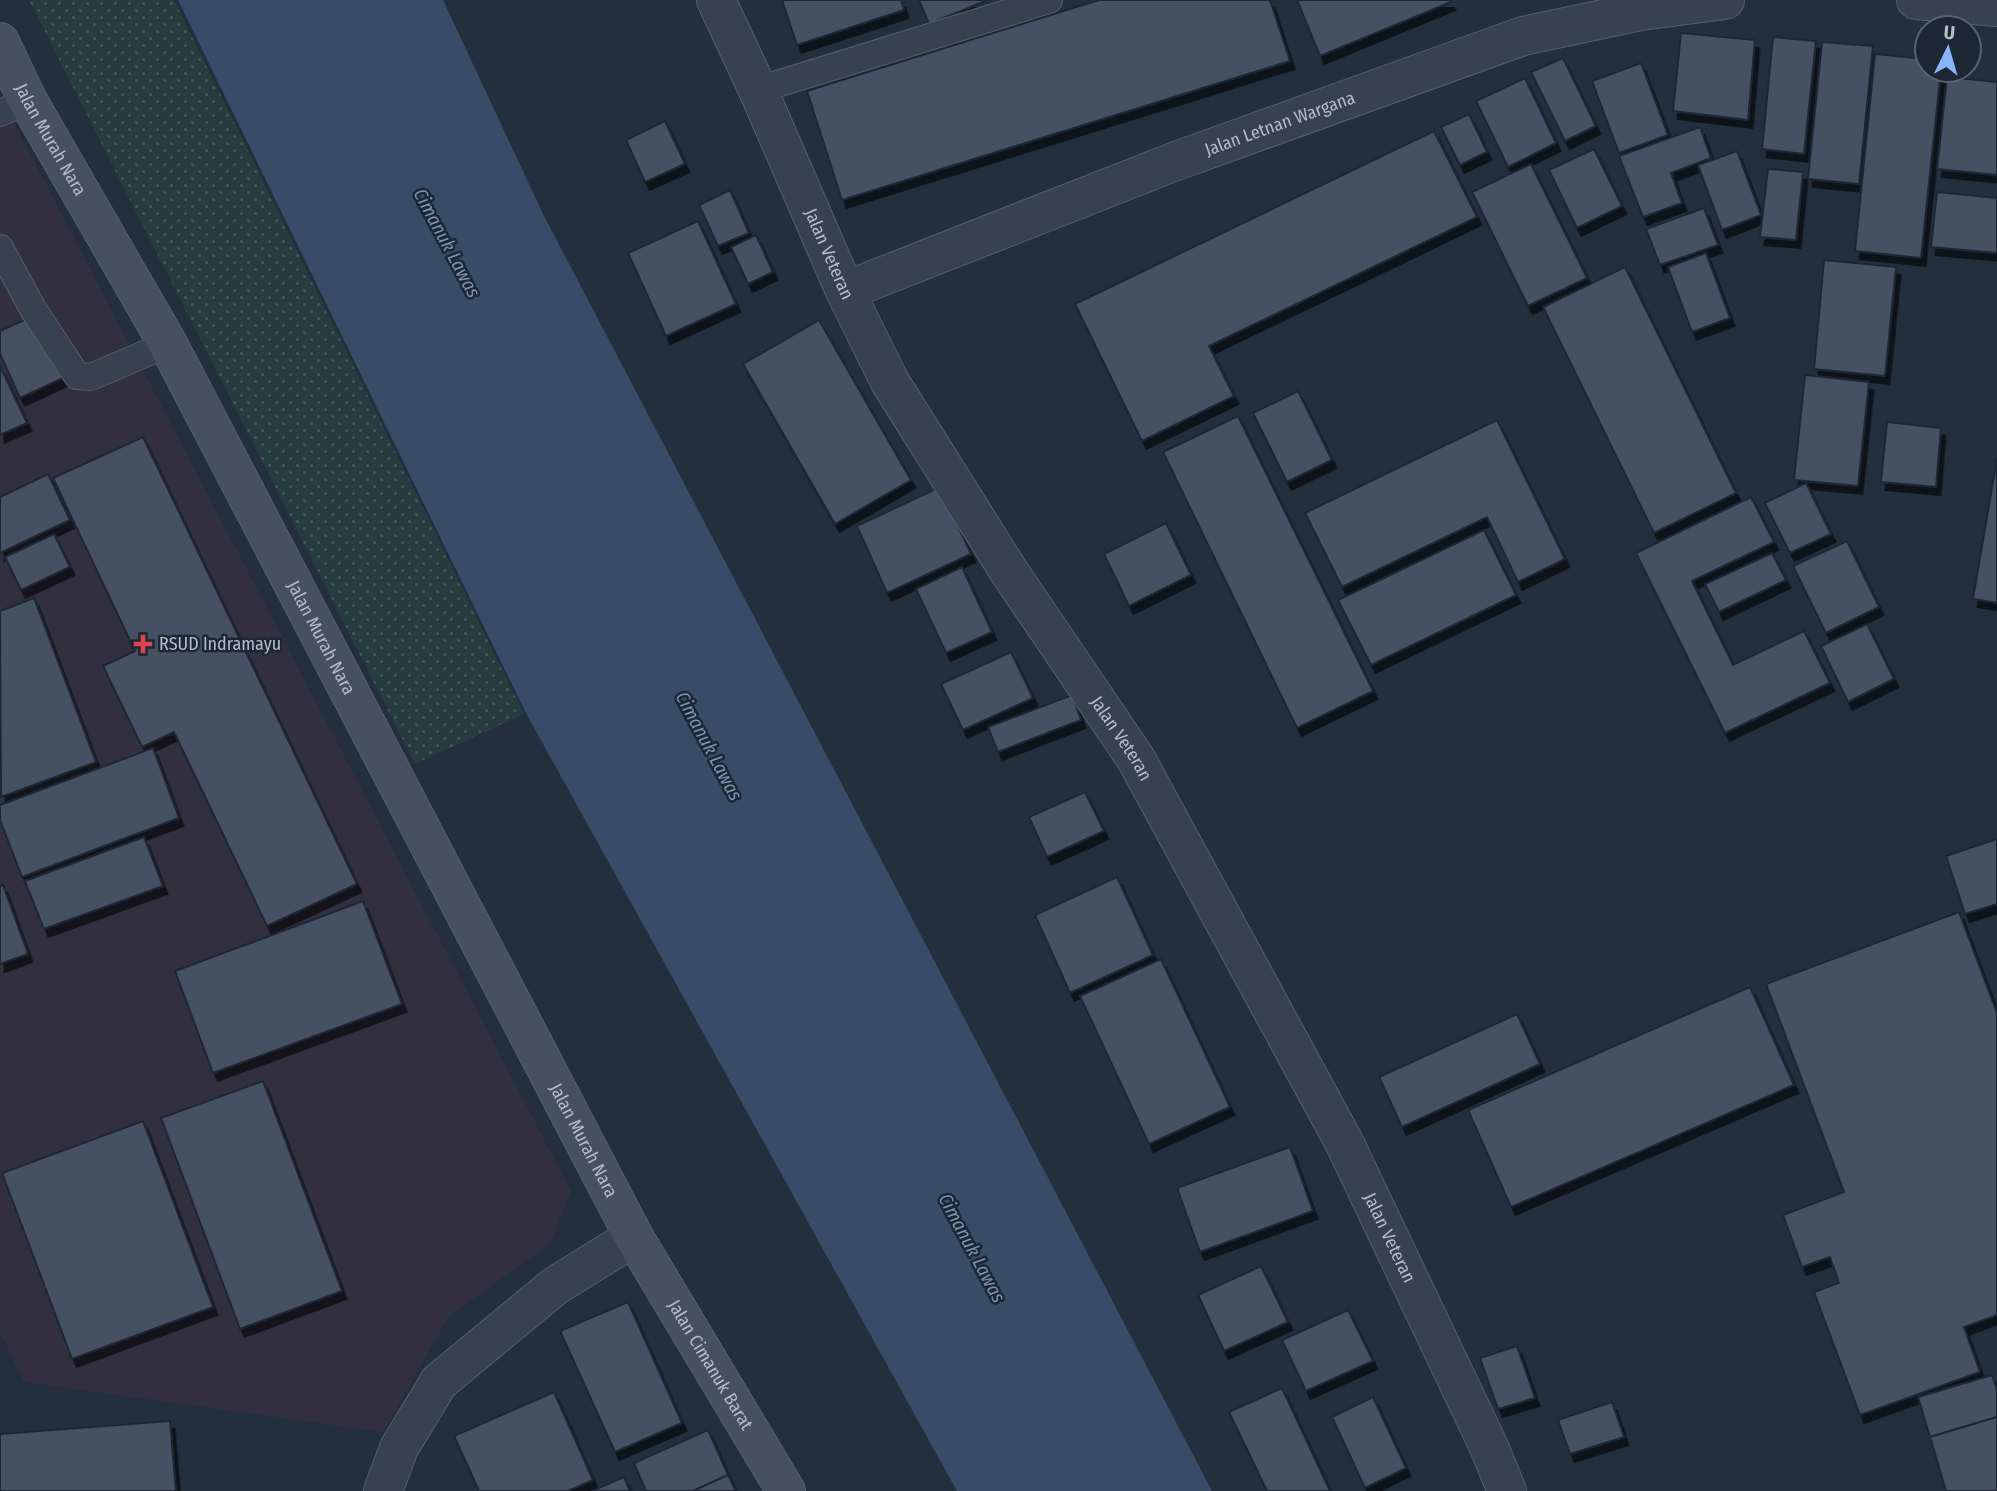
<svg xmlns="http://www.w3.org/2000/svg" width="1997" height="1491" viewBox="0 0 1997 1491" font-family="'Fira Sans Condensed',sans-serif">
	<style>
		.medical { fill: #32303f }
		.park { fill: url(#park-dots) }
		.water { fill: #394c67 }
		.building { fill: #455162; stroke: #1f2835; stroke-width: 2; filter: url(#shadow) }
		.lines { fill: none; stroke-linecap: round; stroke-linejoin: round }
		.lane-casing { stroke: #565f6c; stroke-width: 28 }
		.street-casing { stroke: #565f6c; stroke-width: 40 }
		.secondary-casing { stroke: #565f6c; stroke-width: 40 }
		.lane { stroke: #38414e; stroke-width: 26 }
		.street { stroke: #38414e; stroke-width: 38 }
		.secondary { stroke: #465061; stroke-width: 38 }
		.health-dot { fill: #e0444e; stroke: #1d2633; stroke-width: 2.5 }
		.labels { text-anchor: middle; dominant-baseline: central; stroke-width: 5; stroke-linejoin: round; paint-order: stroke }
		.street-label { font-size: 18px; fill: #b4bcc9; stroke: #1d2633 }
		.poi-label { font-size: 18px; fill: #b4bcc9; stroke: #1d2633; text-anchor: start }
		.water-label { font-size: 19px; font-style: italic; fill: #7c92b1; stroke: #1d2633 }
	</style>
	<defs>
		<pattern id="park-dots" width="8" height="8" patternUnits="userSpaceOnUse" patternTransform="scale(1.75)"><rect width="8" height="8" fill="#263c3f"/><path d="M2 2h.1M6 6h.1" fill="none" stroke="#435659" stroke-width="1.8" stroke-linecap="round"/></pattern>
		<filter id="shadow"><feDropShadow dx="4.5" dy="8" stdDeviation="0" flood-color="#0009"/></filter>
	</defs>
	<rect width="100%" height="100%" fill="#242f3e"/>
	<polygon class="medical" points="0,96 571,1191 550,1244 449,1316 383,1432 24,1382 0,1332"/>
	<polygon class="park" points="29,0 174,0 524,714 415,764"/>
	<polygon class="water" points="178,0 443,0 543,214 1212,1491 957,1491 527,715"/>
	<g class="building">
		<polygon points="782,0 901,0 904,10 797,45"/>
		<polygon points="919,0 988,0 929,24"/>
		<polygon points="1099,0 1270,0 1290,61 842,200 807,91"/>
		<polygon points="1297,0 1450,0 1451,2 1320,56"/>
		<polygon points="1681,33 1755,40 1748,120 1673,111"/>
		<polygon points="1773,37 1816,41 1804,154 1762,149"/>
		<polygon points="1822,42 1873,46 1859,184 1808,179"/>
		<polygon points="1875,54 1927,59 1927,70 1941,70 1921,258 1855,251"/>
		<polygon points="1563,58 1596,126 1565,141 1531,72"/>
		<polygon points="1641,63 1668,135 1619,153 1592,81"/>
		<polygon points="1947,77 1997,82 1997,175 1937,169"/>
		<polygon points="1525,78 1556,143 1508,167 1476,101"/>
		<polygon points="1469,114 1487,152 1460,165 1441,127"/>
		<polygon points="665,121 685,164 645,182 626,140"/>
		<polygon points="1700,127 1711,158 1671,173 1682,203 1643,217 1619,156"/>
		<polygon points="1434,131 1477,217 1209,346 1234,396 1142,441 1075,304"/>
		<polygon points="1594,149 1622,206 1577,228 1549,170"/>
		<polygon points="1737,151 1761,215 1722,230 1698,165"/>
		<polygon points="1531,164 1587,278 1528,306 1472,192"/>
		<polygon points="1768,169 1803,172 1796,240 1760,237"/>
		<polygon points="730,190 749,233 718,246 699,205"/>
		<polygon points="1937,192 1997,198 1997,253 1931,247"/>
		<polygon points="1704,208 1718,245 1660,265 1646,229"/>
		<polygon points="698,221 736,304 666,336 628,253"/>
		<polygon points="756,235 773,272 748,284 731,247"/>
		<polygon points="1706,253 1730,318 1692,332 1668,267"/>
		<polygon points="1824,260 1896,267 1885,376 1814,369"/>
		<polygon points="1625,267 1736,493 1654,533 1543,307"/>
		<polygon points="35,315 65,377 20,398 0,354 0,331"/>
		<polygon points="819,320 911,480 835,524 743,364"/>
		<polygon points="0,366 27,423 0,435"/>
		<polygon points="1805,375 1869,382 1858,486 1794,480"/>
		<polygon points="1298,391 1332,460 1287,482 1253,413"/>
		<polygon points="1238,416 1373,691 1297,728 1163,452"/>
		<polygon points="1497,420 1565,559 1518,582 1487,517 1342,587 1305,513"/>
		<polygon points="1887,422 1941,428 1936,487 1881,482"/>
		<polygon points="143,437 357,884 267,926 174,732 142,747 103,666 135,651 53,478"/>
		<polygon points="1997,458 1997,603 1973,599"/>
		<polygon points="48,474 70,520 0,553 0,497"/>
		<polygon points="1806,483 1831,534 1790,553 1765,503"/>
		<polygon points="940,487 971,554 887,593 857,526"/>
		<polygon points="1751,497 1774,542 1692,581 1733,665 1804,631 1830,683 1725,733 1636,553"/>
		<polygon points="1166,523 1191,575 1129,606 1104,554"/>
		<polygon points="1484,530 1516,595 1371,665 1338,600"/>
		<polygon points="54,534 70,567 21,590 5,557"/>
		<polygon points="1847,541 1879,607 1826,633 1793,566"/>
		<polygon points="1772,553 1786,580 1719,612 1705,584"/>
		<polygon points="962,567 992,632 946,653 916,589"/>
		<polygon points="34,598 96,762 1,797 0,611"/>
		<polygon points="1867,624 1894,679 1848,702 1821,646"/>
		<polygon points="1011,652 1033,698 963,730 941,684"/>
		<polygon points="1072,695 1081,720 998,752 988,727"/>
		<polygon points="153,748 179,818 22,877 0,820 0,805"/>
		<polygon points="1085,792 1104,831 1047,857 1029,817"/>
		<polygon points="144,837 163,886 44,929 25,881"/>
		<polygon points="1997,839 1997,904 1965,914 1946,856"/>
		<polygon points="1117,877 1153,955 1070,993 1035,915"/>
		<polygon points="3,885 28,954 0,964 0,886"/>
		<polygon points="363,901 402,1004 213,1073 175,971"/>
		<polygon points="1959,912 1997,1013 1997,1315 1964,1327 1980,1372 1860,1415 1814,1292 1839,1283 1830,1257 1802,1267 1783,1215 1844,1192 1766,984"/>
		<polygon points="1161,959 1230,1107 1149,1144 1080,996"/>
		<polygon points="1750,987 1794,1085 1511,1207 1468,1110"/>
		<polygon points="1517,1014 1540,1064 1402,1127 1379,1077"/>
		<polygon points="263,1081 342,1291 240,1329 161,1118"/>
		<polygon points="143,1121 213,1307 72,1359 2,1173"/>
		<polygon points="1290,1147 1313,1211 1200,1252 1177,1188"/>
		<polygon points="1261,1266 1288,1322 1224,1351 1198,1295"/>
		<polygon points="628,1302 682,1423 615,1452 560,1331"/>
		<polygon points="1348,1310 1373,1361 1306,1391 1282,1340"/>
		<polygon points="1517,1346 1535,1398 1498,1409 1480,1358"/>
		<polygon points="1992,1375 1997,1390 1997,1417 1930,1437 1918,1397"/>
		<polygon points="1282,1388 1330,1491 1267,1491 1229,1412"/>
		<polygon points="554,1392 593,1480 568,1491 479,1491 454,1436"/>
		<polygon points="1373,1397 1406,1468 1365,1488 1332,1417"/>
		<polygon points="1612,1402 1624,1437 1570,1454 1558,1420"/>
		<polygon points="1997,1417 1997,1491 1946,1491 1930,1437"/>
		<polygon points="170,1421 176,1491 0,1491 0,1434"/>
		<polygon points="708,1430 728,1475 693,1491 646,1491 634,1463"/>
		<polygon points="728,1475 736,1491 693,1491"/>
		<polygon points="624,1477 630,1491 592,1491"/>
	</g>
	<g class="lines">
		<defs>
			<g id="lane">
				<polyline points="758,90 1049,0"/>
				<polyline points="0,113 28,101"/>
				<polyline points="0,248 33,309 77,376 91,377 168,344"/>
			</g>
			<g id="street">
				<path id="s1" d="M716,0L758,90L845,291L890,382L1010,573L1136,759L1344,1142L1489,1447L1507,1491"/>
				<polyline points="1916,0 1997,7"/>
				<path id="s2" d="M845,291L1176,161L1523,36L1641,11L1725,0"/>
				<polyline points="383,1491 399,1448 439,1382 555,1286 634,1237"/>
			</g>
			<g id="secondary">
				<path id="s3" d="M0,42L28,101L168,344L634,1237L786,1491"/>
			</g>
		</defs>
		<use href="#lane" class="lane-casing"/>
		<use href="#street" class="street-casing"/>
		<use href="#secondary" class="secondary-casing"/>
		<use href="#lane" class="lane"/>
		<use href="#street" class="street"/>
		<use href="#secondary" class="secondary"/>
	</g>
	<path class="health-dot" d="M139.5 633.5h7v7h7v7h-7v7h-7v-7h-7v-7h7z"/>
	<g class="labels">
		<g class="street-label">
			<text stroke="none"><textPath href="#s2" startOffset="466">Jalan Letnan Wargana</textPath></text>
			<text stroke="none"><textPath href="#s3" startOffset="110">Jalan Murah Nara</textPath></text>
			<text stroke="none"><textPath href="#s1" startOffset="278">Jalan Veteran</textPath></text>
			<text stroke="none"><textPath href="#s3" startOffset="677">Jalan Murah Nara</textPath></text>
			<text stroke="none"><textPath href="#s1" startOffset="845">Jalan Veteran</textPath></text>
			<text stroke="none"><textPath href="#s3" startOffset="1244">Jalan Murah Nara</textPath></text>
			<text stroke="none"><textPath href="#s1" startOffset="1412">Jalan Veteran</textPath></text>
			<text stroke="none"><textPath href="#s3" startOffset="1502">Jalan Cimanuk Barat</textPath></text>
		</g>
		<g class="poi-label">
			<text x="159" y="644">RSUD Indramayu</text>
		</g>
		<g class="water-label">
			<text transform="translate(447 243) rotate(62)">Cimanuk Lawas</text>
			<text transform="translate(709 746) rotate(62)">Cimanuk Lawas</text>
			<text transform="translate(972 1248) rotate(62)">Cimanuk Lawas</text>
		</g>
	</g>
	<g transform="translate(1948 49) rotate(5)"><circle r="33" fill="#1d2633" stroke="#59626f" stroke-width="2"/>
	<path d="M0-5L12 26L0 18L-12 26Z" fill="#8ab4f8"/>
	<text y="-10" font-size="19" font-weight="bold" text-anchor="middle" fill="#b4bcc9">U</text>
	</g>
</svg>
